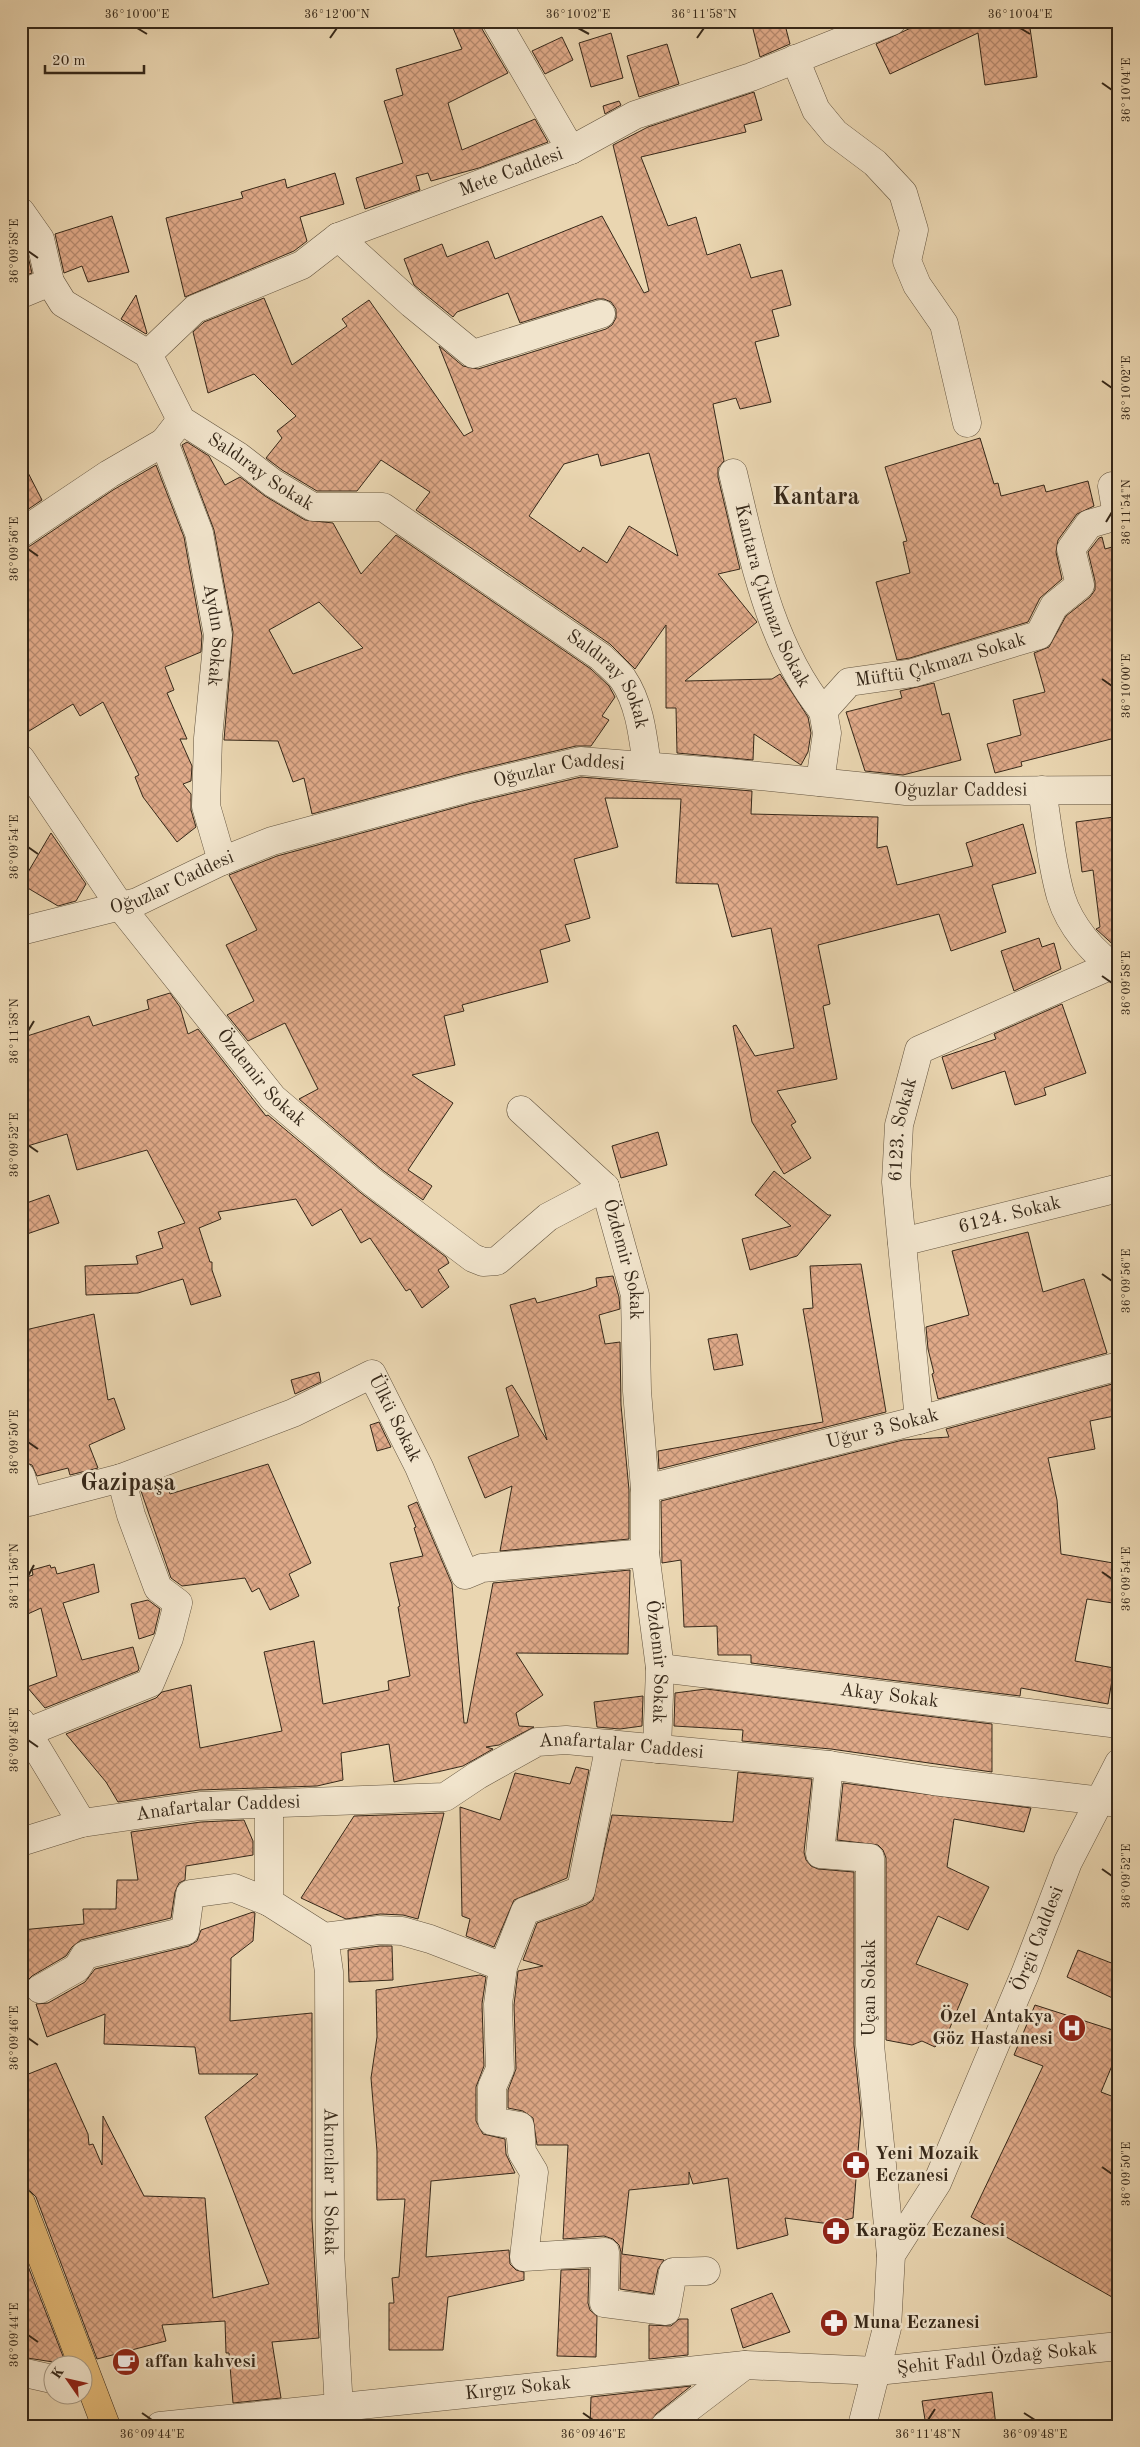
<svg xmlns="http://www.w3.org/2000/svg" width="1140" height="2447" viewBox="0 0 1140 2447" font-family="'Old Standard TT',serif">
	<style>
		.building { fill: url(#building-cross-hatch); stroke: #362819; fill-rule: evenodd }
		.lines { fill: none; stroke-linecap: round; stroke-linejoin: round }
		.minor-casing { stroke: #63543f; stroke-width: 29 }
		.major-casing { stroke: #362819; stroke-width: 29 }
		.minor { stroke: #f1e4cc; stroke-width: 28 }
		.major { stroke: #e5bb78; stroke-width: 28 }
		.ticks { fill: none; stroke: #362819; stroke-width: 2 }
		.labels { text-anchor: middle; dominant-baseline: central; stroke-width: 5; stroke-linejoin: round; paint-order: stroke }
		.street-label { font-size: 19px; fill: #362819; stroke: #f1e4cc }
		.poi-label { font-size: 19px; font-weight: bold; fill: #362819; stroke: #f1e4cc; text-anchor: start }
		.district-label { font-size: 24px; font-weight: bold; fill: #362819; stroke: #f1e4cc }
		.neatline { fill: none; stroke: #362819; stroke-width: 2 }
		.ticks-label { font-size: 12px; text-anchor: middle; fill: #362819 }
	</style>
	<defs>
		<pattern id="building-cross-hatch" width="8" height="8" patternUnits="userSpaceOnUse" patternTransform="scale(1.25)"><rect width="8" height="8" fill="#e0aa89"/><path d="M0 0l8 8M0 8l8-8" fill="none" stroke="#b68a6f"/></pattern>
	</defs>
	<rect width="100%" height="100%" fill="#ead6b1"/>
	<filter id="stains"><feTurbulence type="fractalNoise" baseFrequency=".004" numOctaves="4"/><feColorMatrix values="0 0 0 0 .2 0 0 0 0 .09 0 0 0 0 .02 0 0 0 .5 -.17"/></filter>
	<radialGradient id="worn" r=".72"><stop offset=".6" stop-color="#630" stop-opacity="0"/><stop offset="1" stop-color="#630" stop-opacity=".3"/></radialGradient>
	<g class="building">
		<polygon points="450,21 480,21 482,29 508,73 448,103 462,150 535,119 548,142 479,168 431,181 428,173 416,176 420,190 365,209 356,178 403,163 384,101 403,95 396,69 462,49"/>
		<polygon points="751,21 784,21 790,44 760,57"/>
		<polygon points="926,21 1029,21 1037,77 985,85 978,33 890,74 876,44"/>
		<polygon points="611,33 623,78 591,87 579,43"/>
		<polygon points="562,37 573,60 545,74 532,51"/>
		<polygon points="667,44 679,84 639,97 627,56"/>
		<path d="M754,92L762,120L744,125L746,132L641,157L668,226L696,217L707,255L740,244L751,278L782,270L791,305L772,310L779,336L755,342L771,402L740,409L736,398L713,404L724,461L718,468V477L740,569L718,574L757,622L685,681L772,679L780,674L808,717L811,733L808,752L801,765L754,734L753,760L677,753L676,708H666V625L635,669L610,644L416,510L430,492L381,460L357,491H317L282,470L266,458L282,438L277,431L296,416L254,374L208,393L193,332L204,322L264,298L292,365L347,326L342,319L369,300L464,436L473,431L439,346L463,366L478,369L606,329L612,325L616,318V309L611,302L604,299H597L520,323L508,293L457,312L453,317L414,285L404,259L442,244L447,257L488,241L495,259L602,216L644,293L649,291L613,145L648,127ZM649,453L678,556L629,526L607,563L583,547L580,552L529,516L564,464L598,454L601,466Z"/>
		<polygon points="619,101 621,105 605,114 603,106"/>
		<polygon points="335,173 344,204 300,217 307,241 294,251 185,297 166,218 243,198 241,192 285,179 287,188"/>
		<polygon points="112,216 129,272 88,282 82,266 64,273 55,234"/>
		<polygon points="25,244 32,273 21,277 21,245"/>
		<polygon points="136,295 147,333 146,334 121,319"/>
		<polygon points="980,438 994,484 998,483 1001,496 1044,485 1046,492 1088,481 1094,506 1077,514 1058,540 1056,552 1062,579 1040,598 1028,622 910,658 897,660 876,582 910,573 903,542 907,541 885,467"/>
		<path d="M187,442L209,456L225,485L240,477L265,496L305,520L333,523L361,574L396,535L591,669L609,686L615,697L602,716L609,720L591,746H576L464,773L312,814L304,778L293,782L278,741L224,740L233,632L214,530L182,445ZM319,602L363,648L293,674L269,630Z"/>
		<polygon points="21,459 42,500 21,514"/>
		<polygon points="156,465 184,537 202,636 201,652 165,667 174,690 167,693 187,739 180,739 192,766 191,781 183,784 191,794 191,810 196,827 177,842 143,797 135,777 139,775 103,702 80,716 73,704 21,736 21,548 30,546 113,490"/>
		<polygon points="1102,537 1105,549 1119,545 1119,737 1021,762 1022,766 995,773 987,744 1021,735 1013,700 1045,692 1034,653 1049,647 1066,616 1090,597 1095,590 1095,581 1088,552 1099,538"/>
		<polygon points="934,683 942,715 949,713 961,760 903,775 865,771 846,712 902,698 900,691"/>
		<polygon points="581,777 752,791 751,814 878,817 877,848 887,846 897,885 973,866 966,843 1023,824 1036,873 992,885 1006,932 951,951 939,914 818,945 830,1004 823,1006 837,1079 777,1091 796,1122 791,1125 811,1158 784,1174 752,1122 733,1026 736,1025 755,1056 794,1048 771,928 732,937 718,884 676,883 681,799 605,798 618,847 574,859 590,918 565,925 570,941 540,950 548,982 462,1005 464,1011 444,1016 455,1065 412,1075 453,1103 408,1170 432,1186 423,1200 381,1169 299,1099 318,1089 285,1023 248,1041 227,1015 254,1001 226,945 257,930 229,875 277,856 472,803"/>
		<polygon points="1114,817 1119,855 1119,950 1096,929 1100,927 1093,870 1082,872 1076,822"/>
		<polygon points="51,833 86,884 76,901 58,906 21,884"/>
		<polygon points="1039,938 1042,947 1054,943 1061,969 1014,991 1001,951"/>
		<polygon points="170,993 180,1007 188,1034 198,1029 266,1116 268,1115 361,1193 446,1257 449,1263 438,1270 449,1287 422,1308 410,1289 406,1291 370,1238 361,1243 341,1209 312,1226 296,1199 218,1212 221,1219 199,1228 210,1262 212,1262 212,1270 221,1296 191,1305 183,1279 138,1293 86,1295 85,1266 138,1264 136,1256 163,1248 158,1232 185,1223 147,1150 77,1170 67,1134 21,1148 21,1038 89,1016 93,1026 149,1009 147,1000"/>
		<polygon points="1062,1004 1086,1073 1044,1088 1046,1095 1015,1105 1005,1071 952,1089 942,1057 996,1039 994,1034"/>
		<polygon points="658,1132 667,1165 621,1178 612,1146"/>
		<polygon points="774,1171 828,1215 831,1215 797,1256 750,1270 742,1239 791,1226 755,1195"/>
		<polygon points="49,1195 59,1223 21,1236 21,1205"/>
		<polygon points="1028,1232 1043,1292 1084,1279 1107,1353 938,1399 932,1374 934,1373 928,1349 926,1327 969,1315 952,1251"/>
		<polygon points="861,1264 886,1412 659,1469 658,1451 823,1422 803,1309 813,1308 810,1266"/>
		<polygon points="613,1276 619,1297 620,1309 599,1315 605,1344 620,1342 621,1405 629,1490 629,1539 500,1551 512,1486 485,1498 468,1457 519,1436 506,1388 512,1385 547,1440 510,1305 535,1298 537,1303 586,1290 597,1286 596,1278"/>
		<polygon points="94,1314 108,1400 114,1398 125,1429 89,1445 98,1468 70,1475 68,1468 37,1476 32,1465 21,1461 21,1331"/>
		<polygon points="737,1334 743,1365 714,1370 708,1339"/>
		<polygon points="319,1372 321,1382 295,1394 291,1380"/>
		<polygon points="1116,1383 1119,1391 1119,1415 1090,1421 1095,1449 1048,1458 1057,1500 1061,1554 1119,1564 1119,1604 1087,1599 1075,1661 1114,1668 1108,1704 1021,1688 1020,1696 751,1663 751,1655 718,1655 717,1626 684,1627 681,1560 662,1563 661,1501 903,1440 949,1437 946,1429"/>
		<polygon points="379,1422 391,1447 377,1451 370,1425"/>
		<polygon points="268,1464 311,1563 289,1574 299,1596 270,1610 259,1588 252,1592 245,1578 182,1586 171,1578 140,1488 164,1478 170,1494"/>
		<polygon points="417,1502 452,1584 464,1723 467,1723 493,1583 630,1570 628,1654 516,1653 543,1695 516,1713 519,1726 534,1727 499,1745 486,1747 493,1749 463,1766 394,1782 389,1744 341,1753 343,1780 317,1786 199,1790 118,1802 106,1782 66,1734 156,1698 162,1692 191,1685 200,1748 282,1731 264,1652 314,1641 323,1704 389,1690 388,1681 410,1676 398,1607 400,1606 390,1563 423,1556 414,1528 416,1527 408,1506"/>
		<polygon points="94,1564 99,1592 63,1603 82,1660 133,1647 139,1668 138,1671 45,1708 27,1687 57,1676 41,1608 21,1617 21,1579 33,1575 32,1570 50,1565 51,1568 55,1567 57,1574"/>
		<polygon points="148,1600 160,1609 154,1634 139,1639 131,1604"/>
		<polygon points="706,1689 992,1724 992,1772 831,1749 742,1741 743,1730 674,1726 675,1693"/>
		<polygon points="643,1696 642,1726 620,1729 597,1727 594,1702"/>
		<polygon points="576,1767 589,1770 567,1878 514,1900 494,1947 466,1936 470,1919 462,1916 460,1807 500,1820 515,1773 570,1784"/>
		<polygon points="738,1772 812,1779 804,1852 806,1860 811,1866 818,1869 854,1872 854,2045 861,2113 853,2218 830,2224 785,2218 788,2235 737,2249 728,2178 693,2184 689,2172 689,2184 629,2190 622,2254 664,2260 658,2269 653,2294 620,2289 621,2252 619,2245 613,2239 604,2236 563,2239 568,2145 537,2145 533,2118 523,2111 508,2108 508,2090 516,2069 514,2005 518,1971 543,1966 523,1960 537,1923 586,1905 593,1900 612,1815 733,1822"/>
		<polygon points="843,1783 1031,1808 1024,1832 954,1819 947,1867 989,1887 968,1930 938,1916 916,1964 968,1984 949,2030 935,2047 922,2041 912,2045 886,2040 886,1858 883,1850 878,1845 837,1840"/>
		<polygon points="444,1813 418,1919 403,1915 380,1914 346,1919 301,1898 354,1816"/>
		<polygon points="244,1820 253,1841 253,1855 186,1866 185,1880 179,1883 175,1892 171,1918 81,1940 72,1947 66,1956 32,1976 26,1982 25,1990 21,1991 21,1930 84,1924 83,1909 116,1909 117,1880 138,1880 131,1832 201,1822"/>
		<polygon points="253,1912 255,1913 253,1941 231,1958 230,2021 312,2013 312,2219 319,2338 272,2342 281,2398 233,2403 229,2353 226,2353 225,2321 162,2325 166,2341 97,2359 36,2197 30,2191 21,2188 21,2077 56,2063 88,2134 89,2145 93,2144 102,2165 103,2116 144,2196 205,2198 213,2298 269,2284 205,2117 258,2074 199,2074 195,2047 104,2044 105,2014 47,2037 36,2004 48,2003 85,1982 95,1969 189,1946 197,1941 201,1930"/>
		<polygon points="380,1946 392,1946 393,1980 349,1982 348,1950"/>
		<polygon points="1078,1950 1119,1966 1119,2001 1067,1977"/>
		<polygon points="480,1975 486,1977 482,2004 484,2066 476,2087 476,2121 483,2134 505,2139 506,2154 515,2173 431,2181 426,2257 509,2250 510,2264 516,2270 524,2272 524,2280 448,2297 443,2350 389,2350 389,2303 394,2303 392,2278 399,2277 405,2199 377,2200 377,2151 371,2078 377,2037 376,1990"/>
		<polygon points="1035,2005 1119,2032 1119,2049 1101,2092 1119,2099 1119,2301 971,2217 1043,2066 1014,2055"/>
		<polygon points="21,2248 66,2364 21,2357"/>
		<polygon points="589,2269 588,2303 590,2310 597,2316 596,2357 557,2356 561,2270"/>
		<polygon points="772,2293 790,2332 743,2348 731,2309"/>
		<polygon points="679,2319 688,2319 688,2355 649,2359 649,2325 671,2326"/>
		<polygon points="691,2386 656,2414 650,2426 590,2426 591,2397"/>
		<polygon points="992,2392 996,2426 926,2426 922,2401"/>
	</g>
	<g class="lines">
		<defs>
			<g id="minor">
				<polyline points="496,21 571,150"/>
				<polyline points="795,59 816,110 835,133 875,163 903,193 914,230 907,261 917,285 944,324 967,423"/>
				<path id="s1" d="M21,212L40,239L50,282L63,303L148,354L181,420L238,456L273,483L313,507H383L601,657C608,664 617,671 623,679C640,704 643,737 647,766"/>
				<polyline points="338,237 412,304 473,354 601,314"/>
				<polyline points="21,294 50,282"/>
				<path id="s2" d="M148,354L195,309L302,265L338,237L571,150L635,115L751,77L892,21"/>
				<path id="s3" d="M181,420L164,442L199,533L218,635L208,738L206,806L222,861"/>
				<path id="s4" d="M733,473C753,556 769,644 823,711"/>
				<polyline points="21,533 109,474 164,442"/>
				<path id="s5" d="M21,759L120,906L273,1098L371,1181L473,1258L483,1262L497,1261L548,1217L605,1187"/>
				<path id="s6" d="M820,782L827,733L823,711L849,682L913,673L1039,635L1054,606L1080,585L1071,549L1089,524L1117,516L1112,486"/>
				<path d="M1042,790C1048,825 1051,863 1061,897C1069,923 1094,957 1119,968"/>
				<path id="s7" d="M21,931L137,902L222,861L272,841L468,788L580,761L730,773L906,791L1119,790"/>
				<polyline points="521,1110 605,1187"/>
				<path id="s8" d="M605,1187L635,1295L637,1391L645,1489V1553L660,1668L657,1749"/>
				<path id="s9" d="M902,1242L1119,1188"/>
				<path id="s10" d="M919,1420L896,1182L899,1125L919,1050L1112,965"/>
				<path id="s11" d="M21,1476L29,1502L121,1478L293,1413L372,1374L419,1467L465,1575L482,1568L645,1553"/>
				<path id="s12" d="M645,1489L919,1420L1119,1366"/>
				<path id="s13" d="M660,1668L1119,1724"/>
				<polyline points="21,1722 82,1823"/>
				<polyline points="28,1732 150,1683 169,1638 178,1603 158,1588 131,1515 121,1478"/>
				<polyline points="829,1765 820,1854 870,1858 870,2045 891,2255"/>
				<polyline points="269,1804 269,1902 324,1937 379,1930 402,1931 430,1939 503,1967 498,2004 500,2069 492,2087 492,2121 520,2126 522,2152 534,2172 524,2257 605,2252 604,2303 666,2311 673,2272 706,2271"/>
				<path id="s14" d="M21,1842L82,1823L200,1806L445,1797L478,1775L537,1742L566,1740L829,1765L933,1781L1119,1803"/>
				<path id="s15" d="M324,1937L329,1972L330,2251L340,2426"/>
				<polyline points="503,1967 525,1911 581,1890 610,1744"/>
				<polyline points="40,1989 77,1968 85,1955 185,1931 190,1894 234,1888 269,1902"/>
				<polyline points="21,2372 52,2379"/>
				<path id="s16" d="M160,2426L745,2365L877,2371L1119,2346"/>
				<polyline points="665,2426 745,2365"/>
				<path id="s17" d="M862,2426L887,2328L891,2255L937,2183L1025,1974L1068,1862L1119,1763"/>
			</g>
			<polyline id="major" points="21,2203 106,2426"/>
		</defs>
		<use href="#minor" class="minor-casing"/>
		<use href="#major" class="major-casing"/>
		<use href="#minor" class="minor"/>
		<use href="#major" class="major"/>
	</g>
	<path class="ticks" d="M137,28L147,34M578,28L589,34M1020,28L1030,34M330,38L337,28M697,38L704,28M1102,83L1112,90M28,251L38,258M1102,381L1112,388M1106,522L1112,512M28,549L38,556M1102,679L1112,686M28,847L38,854M1102,976L1112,983M28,1031L34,1021M28,1145L38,1152M1102,1274L1112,1281M28,1442L38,1449M1102,1572L1112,1579M28,1576L34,1565M28,1740L38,1747M1102,1869L1112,1876M28,2038L38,2045M1102,2167L1112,2174M28,2335L38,2342M142,2413L152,2420M583,2413L593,2420M1024,2413L1035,2420M928,2420L935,2409"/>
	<defs>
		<symbol id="hospital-disc" viewBox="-11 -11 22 22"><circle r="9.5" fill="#8f2418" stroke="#f1e4cc"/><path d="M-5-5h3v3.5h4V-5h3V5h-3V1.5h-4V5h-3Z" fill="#fff"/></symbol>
		<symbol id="pharmacy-disc" viewBox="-11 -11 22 22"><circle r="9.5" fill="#8f2418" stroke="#f1e4cc"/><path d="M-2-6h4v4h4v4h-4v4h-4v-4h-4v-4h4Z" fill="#fff"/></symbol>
		<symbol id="cafe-disc" viewBox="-11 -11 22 22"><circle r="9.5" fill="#8f2418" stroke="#f1e4cc"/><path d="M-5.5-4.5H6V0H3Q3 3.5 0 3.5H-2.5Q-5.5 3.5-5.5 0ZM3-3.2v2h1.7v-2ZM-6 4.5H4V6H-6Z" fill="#fff"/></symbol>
	</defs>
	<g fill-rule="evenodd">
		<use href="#hospital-disc" x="1056" y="2012" width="32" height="32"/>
		<use href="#pharmacy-disc" x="840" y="2149" width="32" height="32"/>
		<use href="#pharmacy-disc" x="820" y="2215" width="32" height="32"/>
		<use href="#pharmacy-disc" x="818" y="2307" width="32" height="32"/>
		<use href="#cafe-disc" x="110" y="2346" width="32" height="32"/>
	</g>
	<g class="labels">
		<g class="street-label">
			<text stroke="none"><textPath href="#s2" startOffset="411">Mete Caddesi</textPath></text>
			<text stroke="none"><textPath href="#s1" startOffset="370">Saldıray Sokak</textPath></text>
			<text stroke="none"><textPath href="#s4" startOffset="129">Kantara Çıkmazı Sokak</textPath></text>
			<text stroke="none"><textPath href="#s3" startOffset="229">Aydın Sokak</textPath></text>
			<text stroke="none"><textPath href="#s6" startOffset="205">Müftü Çıkmazı Sokak</textPath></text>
			<text stroke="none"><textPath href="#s1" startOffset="790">Saldıray Sokak</textPath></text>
			<text stroke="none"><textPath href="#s7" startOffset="564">Oğuzlar Caddesi</textPath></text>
			<text stroke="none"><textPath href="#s7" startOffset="968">Oğuzlar Caddesi</textPath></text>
			<text stroke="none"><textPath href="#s7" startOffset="159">Oğuzlar Caddesi</textPath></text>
			<text stroke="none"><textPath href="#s5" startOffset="400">Özdemir Sokak</textPath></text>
			<text stroke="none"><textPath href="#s10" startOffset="292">6123. Sokak</textPath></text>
			<text stroke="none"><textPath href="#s9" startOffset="111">6124. Sokak</textPath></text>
			<text stroke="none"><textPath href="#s8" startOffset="75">Özdemir Sokak</textPath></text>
			<text stroke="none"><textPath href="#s11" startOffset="444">Ülkü Sokak</textPath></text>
			<text stroke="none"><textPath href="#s12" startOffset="245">Uğur 3 Sokak</textPath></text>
			<text stroke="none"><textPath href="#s8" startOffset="480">Özdemir Sokak</textPath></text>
			<text stroke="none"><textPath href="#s13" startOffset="231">Akay Sokak</textPath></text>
			<text stroke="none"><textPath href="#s14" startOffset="620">Anafartalar Caddesi</textPath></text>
			<text stroke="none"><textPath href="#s14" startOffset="201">Anafartalar Caddesi</textPath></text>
			<text stroke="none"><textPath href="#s17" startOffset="524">Örgü Caddesi</textPath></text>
			<text transform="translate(870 1988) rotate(-90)">Uçan Sokak</text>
			<text stroke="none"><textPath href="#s15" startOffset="245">Akıncılar 1 Sokak</textPath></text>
			<text stroke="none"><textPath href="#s16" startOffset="841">Şehit Fadıl Özdağ Sokak</textPath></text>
			<text stroke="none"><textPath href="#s16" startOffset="360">Kırgız Sokak</textPath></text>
		</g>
		<g class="poi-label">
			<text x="1053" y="2017" text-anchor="end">Özel Antakya<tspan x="1053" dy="22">Göz Hastanesi</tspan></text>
			<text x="875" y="2154">Yeni Mozaik<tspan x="875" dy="22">Eczanesi</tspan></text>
			<text x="855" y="2231">Karagöz Eczanesi</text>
			<text x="853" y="2323">Muna Eczanesi</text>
			<text x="145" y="2362">affan kahvesi</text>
		</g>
		<g class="district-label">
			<text x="816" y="498">Kantara</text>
			<text x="128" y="1484">Gazipaşa</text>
		</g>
	</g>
	<rect width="1140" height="2447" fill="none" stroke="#ead6b1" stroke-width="55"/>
	<g transform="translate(68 2380) rotate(304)"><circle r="24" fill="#f1e4cc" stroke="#a69984"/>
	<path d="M0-4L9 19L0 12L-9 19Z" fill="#8f2418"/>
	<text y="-8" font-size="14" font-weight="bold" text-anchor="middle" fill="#362819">K</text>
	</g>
	<path d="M45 65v8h99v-8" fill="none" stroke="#362819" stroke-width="2.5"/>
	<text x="52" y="65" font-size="15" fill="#362819" stroke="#f1e4cc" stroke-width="4" paint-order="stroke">20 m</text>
	<rect x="28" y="28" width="1084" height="2392" class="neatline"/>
	<g class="ticks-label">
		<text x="137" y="18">36°10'00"E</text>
		<text x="337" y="18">36°12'00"N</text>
		<text x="578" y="18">36°10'02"E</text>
		<text x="704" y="18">36°11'58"N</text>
		<text x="1020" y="18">36°10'04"E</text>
		<text transform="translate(1126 90) rotate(-90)" y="4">36°10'04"E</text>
		<text transform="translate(14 251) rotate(-90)" y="4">36°09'58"E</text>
		<text transform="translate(1126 388) rotate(-90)" y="4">36°10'02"E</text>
		<text transform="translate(1126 512) rotate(-90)" y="4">36°11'54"N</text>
		<text transform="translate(14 549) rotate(-90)" y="4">36°09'56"E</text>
		<text transform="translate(1126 686) rotate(-90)" y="4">36°10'00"E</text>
		<text transform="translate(14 847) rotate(-90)" y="4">36°09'54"E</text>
		<text transform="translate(1126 983) rotate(-90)" y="4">36°09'58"E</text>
		<text transform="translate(14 1031) rotate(-90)" y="4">36°11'58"N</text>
		<text transform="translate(14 1145) rotate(-90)" y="4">36°09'52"E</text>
		<text transform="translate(1126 1281) rotate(-90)" y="4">36°09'56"E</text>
		<text transform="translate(14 1442) rotate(-90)" y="4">36°09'50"E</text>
		<text transform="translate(14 1576) rotate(-90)" y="4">36°11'56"N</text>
		<text transform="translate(1126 1579) rotate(-90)" y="4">36°09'54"E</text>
		<text transform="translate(14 1740) rotate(-90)" y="4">36°09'48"E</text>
		<text transform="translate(1126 1876) rotate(-90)" y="4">36°09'52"E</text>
		<text transform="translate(14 2038) rotate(-90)" y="4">36°09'46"E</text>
		<text transform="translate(1126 2174) rotate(-90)" y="4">36°09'50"E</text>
		<text transform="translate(14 2335) rotate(-90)" y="4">36°09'44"E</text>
		<text x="152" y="2438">36°09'44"E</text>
		<text x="593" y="2438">36°09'46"E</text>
		<text x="928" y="2438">36°11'48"N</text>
		<text x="1035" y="2438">36°09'48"E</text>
	</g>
	<rect width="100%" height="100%" filter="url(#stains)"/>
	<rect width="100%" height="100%" fill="url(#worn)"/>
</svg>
